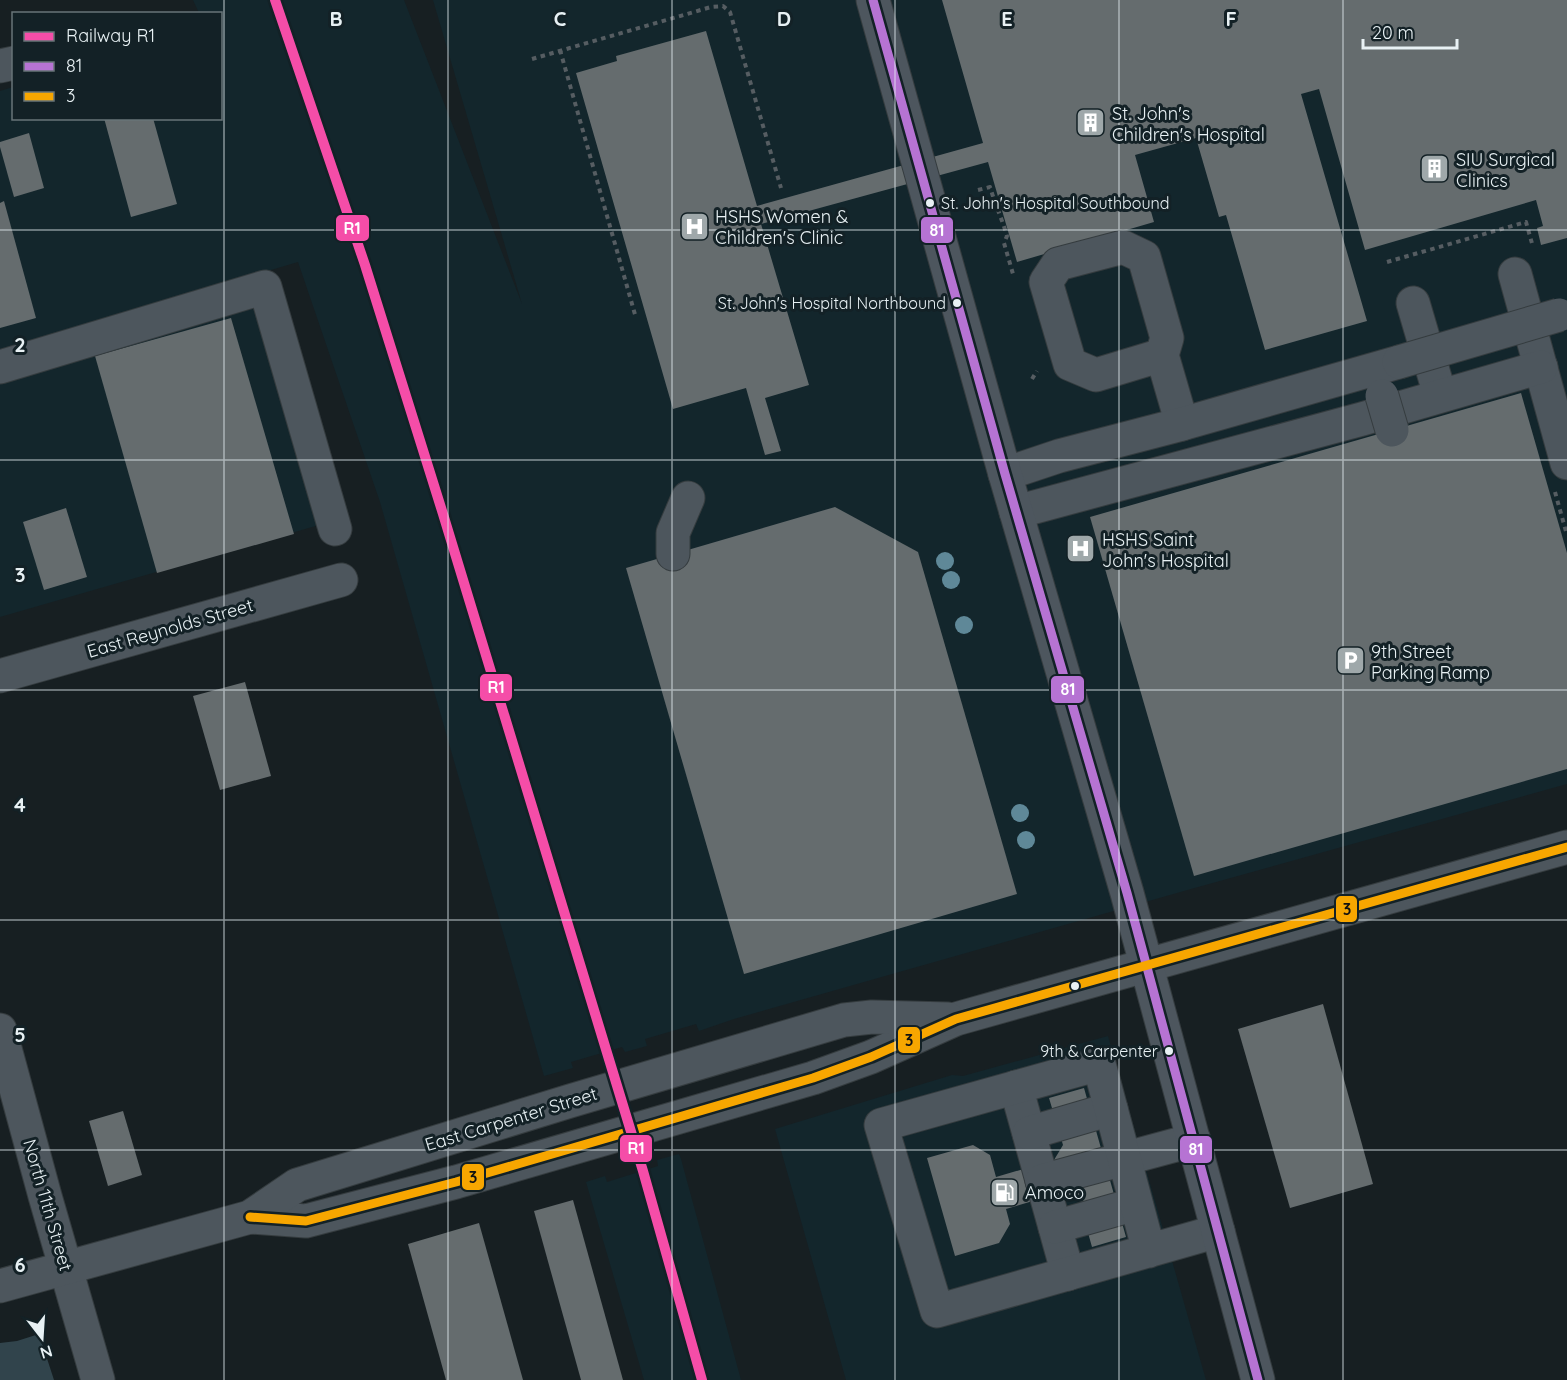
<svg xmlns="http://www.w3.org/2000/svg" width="1567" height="1380" viewBox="0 0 1567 1380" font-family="Quicksand,sans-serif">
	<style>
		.built { fill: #13262c }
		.green { fill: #31444c }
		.building { fill: #656c6e }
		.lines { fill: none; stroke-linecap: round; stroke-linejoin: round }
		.minor-casing { stroke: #353c3f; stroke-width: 35 }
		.major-casing { stroke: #353c3f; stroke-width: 35 }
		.path { stroke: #565d62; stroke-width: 4; stroke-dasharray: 4.5 4.5; stroke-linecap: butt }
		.minor { stroke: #4d565d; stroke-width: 33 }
		.major { stroke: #4d565e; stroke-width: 33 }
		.minor-bridge-casing { stroke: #353c3f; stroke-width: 35; stroke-linecap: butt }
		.minor-bridge { stroke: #4d565d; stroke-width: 33 }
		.bus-1-casing { stroke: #132126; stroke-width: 14 }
		.bus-2-casing { stroke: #132126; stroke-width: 14 }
		.bus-1 { stroke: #b673d3; stroke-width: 9 }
		.bus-2 { stroke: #f7a600; stroke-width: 9 }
		.rail-1-casing { stroke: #132126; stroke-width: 15 }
		.rail-1 { stroke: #f54da8; stroke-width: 10 }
		.tree { fill: #5f8898 }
		.grid { fill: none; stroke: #e8f1f4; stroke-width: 1.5; stroke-opacity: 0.55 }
		.bus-dot { fill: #e8f1f4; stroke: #132126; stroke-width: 2 }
		.labels { text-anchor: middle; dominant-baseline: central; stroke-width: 6; stroke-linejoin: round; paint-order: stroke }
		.bus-label { font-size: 16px; fill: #e8f1f4; stroke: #132126; text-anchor: end }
		.poi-label { font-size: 18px; fill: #e8f1f4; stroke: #132126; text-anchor: start }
		.street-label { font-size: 18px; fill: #e8f1f4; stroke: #132126 }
		.grid-label { font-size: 20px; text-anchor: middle; font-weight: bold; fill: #e8f1f4; stroke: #132126; stroke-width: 6; stroke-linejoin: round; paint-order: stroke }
		.line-badge { stroke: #132126; stroke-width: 2 }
		.badge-label { font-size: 16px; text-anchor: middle; font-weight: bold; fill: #fff }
		.pale-badge-label { font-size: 16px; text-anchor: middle; font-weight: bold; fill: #111 }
	</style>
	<rect width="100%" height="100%" fill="#171f22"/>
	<g class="built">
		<polygon points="193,0 404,0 522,304 433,0 1567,0 1567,784 1191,889 734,1019 699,1031 696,1024 645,1039 647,1046 625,1052 622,1047 571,1062 573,1068 544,1076 380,502 298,262 0,350 0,91 13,87 14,118 220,118 220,14 199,13"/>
		<polygon points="260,299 326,523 0,617 0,379"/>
		<polygon points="1108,1036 1206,1380 846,1380 775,1129 952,1075 963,1076"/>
		<polygon points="679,1154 681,1159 741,1380 644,1380 586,1182 605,1176 607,1182 658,1166 657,1160"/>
	</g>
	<polygon class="green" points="39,1334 54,1380 0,1380 0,1343 17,1341"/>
	<g class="building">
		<polygon points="942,0 1567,0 1567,238 1541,245 1537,228 1543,226 1536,200 1365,250 1319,89 1301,94 1367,321 1265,350 1226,215 1219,217 1196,138 1135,155 1154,222 1017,262 988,162 761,224 809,385 765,398 781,451 765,455 746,388 673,409 576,73 617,61 616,56 706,31 757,206 983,143"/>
		<polygon points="104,118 153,118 177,204 131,217"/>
		<polygon points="29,133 44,188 14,197 0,147 0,142"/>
		<polygon points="4,201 36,318 0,328 0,203"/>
		<polygon points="231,318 294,534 157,573 95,356"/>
		<polygon points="1521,393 1567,553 1567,769 1194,876 1090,517"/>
		<polygon points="835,507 918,552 1017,894 744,974 626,568"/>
		<polygon points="66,508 87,577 44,590 23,522"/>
		<polygon points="245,682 271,776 220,790 193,696"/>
		<polygon points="1323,1004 1373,1184 1290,1208 1238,1029"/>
		<polygon points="1084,1088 1126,1237 1092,1247 1079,1201 1063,1192 1006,1209 1010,1224 999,1243 955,1256 927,1158 973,1145 990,1155 996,1177 1054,1160 1063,1145 1049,1098"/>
		<polygon points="123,1111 142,1175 108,1186 89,1121"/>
		<polygon points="573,1200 623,1380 581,1380 534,1211"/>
		<polygon points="479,1223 523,1380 446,1380 408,1244"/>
	</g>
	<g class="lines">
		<defs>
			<g id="minor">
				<polyline points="0,66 14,63"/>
				<polyline points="1515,274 1567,463"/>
				<polyline points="1413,303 1440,395"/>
				<polyline points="1162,355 1096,375 1070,364 1046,282 1058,264 1123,247 1144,257 1167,338 1162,355 1182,424"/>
				<polyline points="0,367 265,287 335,529"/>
				<polyline points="1005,474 1059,456 1182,424 1399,362"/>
				<polyline points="1016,512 1362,419 1541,367"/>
				<polyline points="673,554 673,533 688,498"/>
				<polyline points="0,676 341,580"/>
				<polyline points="0,1030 45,1196 98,1380"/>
				<polyline points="1016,1087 1068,1274"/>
				<polyline points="1029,1133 1111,1109"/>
				<polyline points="1042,1181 1194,1140"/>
				<polyline points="250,1217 306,1221 456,1182 813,1078 871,1057 956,1019 1567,847"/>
				<polyline points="1055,1227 1136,1204"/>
				<polyline points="1149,1251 1099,1064 881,1125 937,1311 1218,1231"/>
				<polyline points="0,1286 250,1217 297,1185 570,1101 844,1020 872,1017 948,1019"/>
			</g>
			<polyline id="major" points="873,0 1005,474 1127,893 1258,1380"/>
		</defs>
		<use href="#minor" class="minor-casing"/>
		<use href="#major" class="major-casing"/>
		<g class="path">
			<polyline points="560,50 636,318"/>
			<polyline points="532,59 711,7 723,6 730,12 781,188"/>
			<path d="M978,190L990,187C995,204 1002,219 1007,236L1004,243L1013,274"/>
			<polyline points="1387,262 1526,222 1533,247"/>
			<polyline points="1032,379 1037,371"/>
			<polyline points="1555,492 1567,535"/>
		</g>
		<use href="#minor" class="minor"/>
		<use href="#major" class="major"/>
		<defs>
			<g id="minor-bridge">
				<polyline points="1399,362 1559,315"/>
				<polyline points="1382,396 1392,430"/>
			</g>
		</defs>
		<use href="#minor-bridge" class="minor-bridge-casing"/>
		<use href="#minor-bridge" class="minor-bridge"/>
		<defs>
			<polyline id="bus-1" points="873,0 1005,474 1127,893 1258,1380"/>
			<polyline id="bus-2" points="250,1217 306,1221 456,1182 813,1078 871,1057 956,1019 1567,847"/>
		</defs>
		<use href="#bus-1" class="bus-1-casing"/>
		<use href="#bus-2" class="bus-2-casing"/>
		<use href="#bus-1" class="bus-1"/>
		<use href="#bus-2" class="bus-2"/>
		<defs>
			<polyline id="rail-1" points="275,0 365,265 443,514 643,1171 702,1380"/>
		</defs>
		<use href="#rail-1" class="rail-1-casing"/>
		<use href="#rail-1" class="rail-1"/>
	</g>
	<g class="tree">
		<circle cx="945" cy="561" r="9"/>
		<circle cx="951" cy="580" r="9"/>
		<circle cx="964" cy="625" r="9"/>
		<circle cx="1020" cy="813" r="9"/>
		<circle cx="1026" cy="840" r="9"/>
	</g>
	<path class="grid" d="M224,0V1380M448,0V1380M672,0V1380M895,0V1380M1119,0V1380M1343,0V1380M0,230H1567M0,460H1567M0,690H1567M0,920H1567M0,1150H1567"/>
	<defs>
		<symbol id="building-square" viewBox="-11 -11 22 22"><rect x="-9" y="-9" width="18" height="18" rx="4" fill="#9fa8aa" stroke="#132126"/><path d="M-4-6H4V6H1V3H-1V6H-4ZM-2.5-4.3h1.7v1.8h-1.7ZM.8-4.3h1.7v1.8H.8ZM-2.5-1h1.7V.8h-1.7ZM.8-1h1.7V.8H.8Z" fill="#fff"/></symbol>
		<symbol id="hospital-square" viewBox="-11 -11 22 22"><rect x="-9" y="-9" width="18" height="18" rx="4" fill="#9fa8aa" stroke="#132126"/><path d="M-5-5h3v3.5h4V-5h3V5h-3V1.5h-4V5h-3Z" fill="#fff"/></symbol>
		<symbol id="parking-square" viewBox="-11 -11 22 22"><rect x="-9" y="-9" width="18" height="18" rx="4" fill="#9fa8aa" stroke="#132126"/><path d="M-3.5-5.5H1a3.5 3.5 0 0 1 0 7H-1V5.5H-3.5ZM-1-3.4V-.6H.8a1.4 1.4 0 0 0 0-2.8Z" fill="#fff"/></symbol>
		<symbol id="fuel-square" viewBox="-11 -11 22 22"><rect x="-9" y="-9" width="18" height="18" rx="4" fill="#9fa8aa" stroke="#132126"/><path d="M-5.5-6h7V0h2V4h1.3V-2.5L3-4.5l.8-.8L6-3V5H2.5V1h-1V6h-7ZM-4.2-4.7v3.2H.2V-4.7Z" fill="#fff"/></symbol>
	</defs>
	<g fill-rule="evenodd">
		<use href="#building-square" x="1074" y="106" width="33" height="33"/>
		<use href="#building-square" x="1418" y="152" width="33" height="33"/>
		<use href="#hospital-square" x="678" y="210" width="33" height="33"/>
		<use href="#hospital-square" x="1064" y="532" width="33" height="33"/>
		<use href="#parking-square" x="1334" y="644" width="33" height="33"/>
		<use href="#fuel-square" x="988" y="1176" width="33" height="33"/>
	</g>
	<g class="bus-dot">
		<circle cx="930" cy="203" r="5"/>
		<circle cx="957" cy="303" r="5"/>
		<circle cx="1075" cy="986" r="5"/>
		<circle cx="1169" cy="1051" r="5"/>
	</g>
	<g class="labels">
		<g class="bus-label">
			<text x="941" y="203" text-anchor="start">St. John's Hospital Southbound</text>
			<text x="946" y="303">St. John's Hospital Northbound</text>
			<text x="1158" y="1051">9th &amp; Carpenter</text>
		</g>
		<g class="poi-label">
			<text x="1112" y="113">St. John's<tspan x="1112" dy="21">Children's Hospital</tspan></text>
			<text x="1456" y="159">SIU Surgical<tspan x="1456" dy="21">Clinics</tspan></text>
			<text x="715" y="216">HSHS Women &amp;<tspan x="715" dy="21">Children's Clinic</tspan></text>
			<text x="1102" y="539">HSHS Saint<tspan x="1102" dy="21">John's Hospital</tspan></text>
			<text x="1371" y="651">9th Street<tspan x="1371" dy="21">Parking Ramp</tspan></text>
			<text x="1025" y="1192">Amoco</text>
		</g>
		<g class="street-label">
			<text transform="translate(170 628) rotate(-16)">East Reynolds Street</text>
			<text transform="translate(511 1119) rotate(-17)">East Carpenter Street</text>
			<text transform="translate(48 1205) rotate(74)">North 11th Street</text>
		</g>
	</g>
	<g class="grid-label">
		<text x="336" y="26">B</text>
		<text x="560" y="26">C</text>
		<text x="784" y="26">D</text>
		<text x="1007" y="26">E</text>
		<text x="1231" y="26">F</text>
		<text x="20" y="352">2</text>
		<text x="20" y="582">3</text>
		<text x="20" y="812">4</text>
		<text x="20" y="1042">5</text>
		<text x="20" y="1272">6</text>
	</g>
	<g class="line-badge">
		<rect x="335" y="214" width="35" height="28" rx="6" fill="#f54da8"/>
		<rect x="920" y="216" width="34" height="28" rx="6" fill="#b673d3"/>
		<rect x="479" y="673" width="34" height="29" rx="6" fill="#f54da8"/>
		<rect x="1050" y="675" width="35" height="29" rx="6" fill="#b673d3"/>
		<rect x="1335" y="895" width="23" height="28" rx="6" fill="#f7a600"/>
		<rect x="897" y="1026" width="24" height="28" rx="6" fill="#f7a600"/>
		<rect x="619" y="1134" width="34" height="29" rx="6" fill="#f54da8"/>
		<rect x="1179" y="1135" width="34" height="29" rx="6" fill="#b673d3"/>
		<rect x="461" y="1163" width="24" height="28" rx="6" fill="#f7a600"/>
	</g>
	<g class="badge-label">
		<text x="352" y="234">R1</text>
		<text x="937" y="236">81</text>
		<text x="496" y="693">R1</text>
		<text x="1068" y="695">81</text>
		<text x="636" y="1154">R1</text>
		<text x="1196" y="1155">81</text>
	</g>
	<g class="pale-badge-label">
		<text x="1347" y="915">3</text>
		<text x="909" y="1046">3</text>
		<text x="473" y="1183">3</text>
	</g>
	<rect x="12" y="12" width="210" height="108" fill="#132126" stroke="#687478" stroke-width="1.5"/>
	<rect x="24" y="32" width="30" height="9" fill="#f54da8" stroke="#687478" stroke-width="1.5"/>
	<text x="66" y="42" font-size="18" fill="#e8f1f4">Railway R1</text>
	<rect x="24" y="62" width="30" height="9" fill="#b673d3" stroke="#687478" stroke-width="1.5"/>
	<text x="66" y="72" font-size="18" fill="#e8f1f4">81</text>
	<rect x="24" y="92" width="30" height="9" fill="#f7a600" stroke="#687478" stroke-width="1.5"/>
	<text x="66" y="102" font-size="18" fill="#e8f1f4">3</text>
	<g transform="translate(42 1338) rotate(163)" stroke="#132126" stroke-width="4.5" paint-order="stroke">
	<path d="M0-4.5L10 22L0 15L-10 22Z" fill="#e8f1f4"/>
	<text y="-9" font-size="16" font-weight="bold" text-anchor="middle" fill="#e8f1f4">N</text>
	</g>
	<path d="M1363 39v9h94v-9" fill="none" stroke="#e8f1f4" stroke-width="3"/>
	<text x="1372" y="39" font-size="18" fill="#e8f1f4" stroke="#132126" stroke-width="4.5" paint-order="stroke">20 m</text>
</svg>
